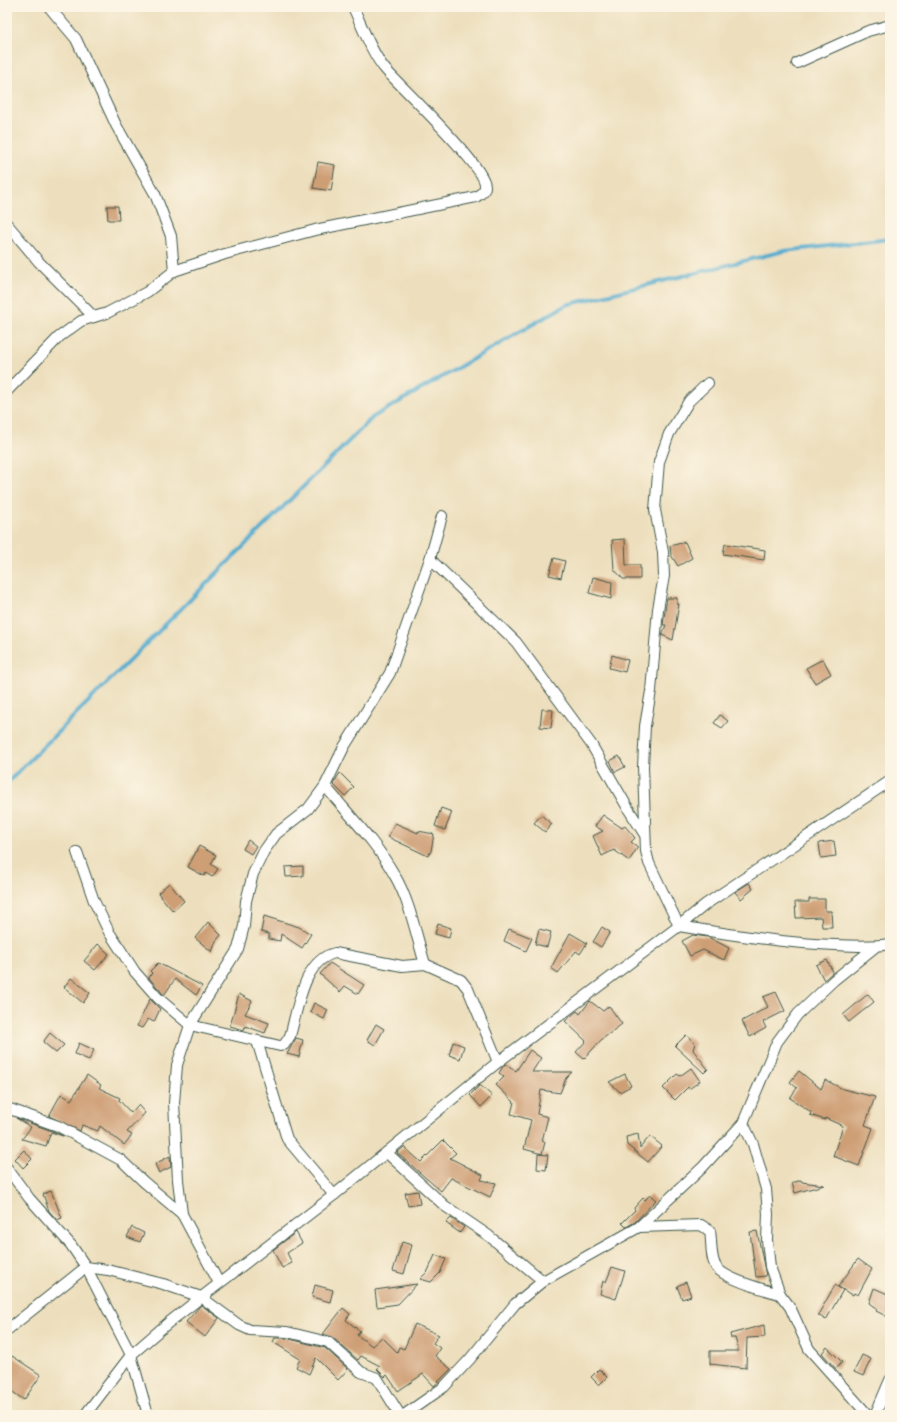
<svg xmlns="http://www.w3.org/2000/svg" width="897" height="1422" viewBox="0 0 897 1422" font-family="'Libre Caslon Text',serif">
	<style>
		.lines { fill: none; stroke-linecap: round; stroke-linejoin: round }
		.stream { stroke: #52accf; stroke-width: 4 }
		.building { fill: #ce9e75 }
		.street-casing { stroke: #3e5549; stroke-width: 12 }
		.street { stroke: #fff; stroke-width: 10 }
	</style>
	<rect width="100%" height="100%" fill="#fcf5e5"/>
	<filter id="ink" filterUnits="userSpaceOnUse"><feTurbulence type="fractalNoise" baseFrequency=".025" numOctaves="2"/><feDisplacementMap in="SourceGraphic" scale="8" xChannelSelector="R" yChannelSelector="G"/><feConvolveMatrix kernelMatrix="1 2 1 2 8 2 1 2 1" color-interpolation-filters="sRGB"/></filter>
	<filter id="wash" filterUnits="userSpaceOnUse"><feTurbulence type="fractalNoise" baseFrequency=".012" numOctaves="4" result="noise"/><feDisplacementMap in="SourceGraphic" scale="16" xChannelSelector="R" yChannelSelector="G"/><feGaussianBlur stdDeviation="0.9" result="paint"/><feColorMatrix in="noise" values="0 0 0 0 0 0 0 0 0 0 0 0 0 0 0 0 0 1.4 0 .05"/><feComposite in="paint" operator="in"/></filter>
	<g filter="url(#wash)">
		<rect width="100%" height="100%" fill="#eddfbd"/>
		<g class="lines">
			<polyline class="stream" points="7,783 373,417 566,305 784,251 890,239"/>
		</g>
		<g id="blocks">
			<g class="building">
				<polygon points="318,162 335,165 331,191 313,188"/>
				<polygon points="107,206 118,206 119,220 108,220"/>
				<polygon points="625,539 626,565 640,565 640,579 623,579 614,569 612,540"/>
				<polygon points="685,542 692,558 678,566 671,555 670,546"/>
				<polygon points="725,544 765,550 764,560 723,554"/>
				<polygon points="554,558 565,561 561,578 549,575"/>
				<polygon points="593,577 612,582 611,599 589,593"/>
				<polygon points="667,598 677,598 677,604 679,604 673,640 662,635 666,625 663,625"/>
				<polygon points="612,655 628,660 625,672 609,668"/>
				<polygon points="823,659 831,674 815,683 806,668"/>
				<polygon points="542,709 553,710 551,728 540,727"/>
				<polygon points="720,715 728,721 722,728 714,723"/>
				<polygon points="619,756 625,767 615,772 610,761"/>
				<polygon points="340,773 354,787 345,796 333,784"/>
				<polygon points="441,808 452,812 445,830 435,826"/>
				<polygon points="541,815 552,824 545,832 534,823"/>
				<polygon points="603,815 622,828 625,826 635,838 631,842 638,847 629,861 614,850 602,856 593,836 603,831 595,826"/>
				<polygon points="395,823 418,833 418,831 434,834 431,851 428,856 388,837"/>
				<polygon points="248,840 256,846 251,854 243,849"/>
				<polygon points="834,841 836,856 821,858 819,843"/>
				<polygon points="199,846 216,855 211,864 218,869 212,877 206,873 204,876 188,867"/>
				<polygon points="303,866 303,876 286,877 285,867"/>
				<polygon points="169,883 184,901 173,911 158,893"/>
				<polygon points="749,883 753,889 741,899 735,892"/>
				<polygon points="809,899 825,899 825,911 831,911 832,927 822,927 821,917 796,918 795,902 809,902"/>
				<polygon points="264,916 299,927 311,934 302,948 281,934 280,941 269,939 269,934 261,932"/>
				<polygon points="208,922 221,935 216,941 212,952 195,938"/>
				<polygon points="438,924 451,928 449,938 435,934"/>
				<polygon points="602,927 610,932 601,947 593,942"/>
				<polygon points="509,929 532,938 526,951 504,941"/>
				<polygon points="539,929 551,932 547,947 535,944"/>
				<polygon points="570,933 587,943 580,954 576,951 558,973 551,968"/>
				<polygon points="693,935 708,937 729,948 724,960 703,950 690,956 682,941"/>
				<polygon points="98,944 109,954 95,970 84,961"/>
				<polygon points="827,960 833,972 824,980 816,965"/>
				<polygon points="158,963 179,974 202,986 196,995 175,979 164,995 149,978 152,973 150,971"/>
				<polygon points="330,963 364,985 358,994 345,986 340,992 320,974"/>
				<polygon points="71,978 90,993 83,1003 64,987"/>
				<polygon points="776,992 785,1011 763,1022 766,1028 750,1037 742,1021 768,1007 763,997"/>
				<polygon points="239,994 252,1001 245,1014 269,1023 265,1033 245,1026 244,1030 230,1026"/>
				<polygon points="868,994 874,1002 849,1022 843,1015"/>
				<polygon points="150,999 160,1009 154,1022 148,1019 142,1028 137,1026"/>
				<polygon points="590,1001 603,1011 609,1006 622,1024 601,1040 584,1059 576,1052 586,1041 565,1021 577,1011 580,1014"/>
				<polygon points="314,1003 328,1010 324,1019 310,1012"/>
				<polygon points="376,1024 384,1029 375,1045 367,1040"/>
				<polygon points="50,1033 64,1045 56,1053 43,1042"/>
				<polygon points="686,1035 695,1043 693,1050 708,1069 704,1073 675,1046"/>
				<polygon points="296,1038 303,1040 299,1057 287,1054"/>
				<polygon points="453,1042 464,1046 460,1059 449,1055"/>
				<polygon points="79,1043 94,1050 89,1060 75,1054"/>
				<polygon points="530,1050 541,1058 532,1072 572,1072 566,1078 560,1093 541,1090 537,1114 548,1117 542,1141 545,1142 542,1154 524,1149 531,1120 511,1114 514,1102 496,1085 504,1077 499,1073 504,1065 506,1064 516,1071"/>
				<polygon points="691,1068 700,1081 689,1089 688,1087 675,1100 663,1088 677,1074 680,1076"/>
				<polygon points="799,1071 821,1089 825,1080 843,1089 875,1097 865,1125 873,1128 859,1166 833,1156 843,1126 825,1118 825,1120 810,1115 811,1112 790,1098 797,1088 790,1082"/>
				<polygon points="625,1074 631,1086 620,1092 609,1082"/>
				<polygon points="87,1075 101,1085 99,1088 120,1098 119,1100 131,1113 138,1105 145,1113 127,1132 132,1135 124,1145 100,1126 98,1131 82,1125 80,1131 49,1116 61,1094 71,1100"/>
				<polygon points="480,1085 492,1096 481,1107 470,1095"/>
				<polygon points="16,1118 55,1132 63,1136 51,1132 46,1146 22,1139 31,1127"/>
				<polygon points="638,1134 640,1148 650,1136 662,1146 648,1162 627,1145 626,1137"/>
				<polygon points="443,1140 456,1153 450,1158 483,1175 481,1180 496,1183 490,1197 451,1178 441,1191 397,1153 404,1147 421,1162"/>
				<polygon points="24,1150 32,1159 23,1168 15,1159"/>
				<polygon points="538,1154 548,1155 546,1170 537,1169"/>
				<polygon points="170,1156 171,1167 159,1173 155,1164"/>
				<polygon points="801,1180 802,1182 824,1185 795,1193 792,1183"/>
				<polygon points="51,1191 62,1218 57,1220 49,1211 43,1194"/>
				<polygon points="418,1191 420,1204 408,1206 405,1193"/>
				<polygon points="650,1195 656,1200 635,1222 626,1227 622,1223 635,1210 634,1208 643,1198 645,1200"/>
				<polygon points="451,1218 464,1227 460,1233 446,1223"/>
				<polygon points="132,1227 144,1233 140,1242 127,1237"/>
				<polygon points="757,1231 766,1276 756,1277 750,1232"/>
				<polygon points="296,1232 302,1243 287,1253 292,1263 282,1268 273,1250"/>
				<polygon points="402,1242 412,1245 404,1274 393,1271"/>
				<polygon points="435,1255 446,1259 440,1273 431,1282 420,1279 428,1271"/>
				<polygon points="858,1259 872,1269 858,1295 854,1293 853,1295 838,1287"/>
				<polygon points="612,1267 625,1271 616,1299 600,1294 603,1281 606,1282"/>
				<polygon points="686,1282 691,1296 682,1299 677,1286"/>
				<polygon points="417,1284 398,1304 377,1307 375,1290"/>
				<polygon points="315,1285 333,1290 330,1302 312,1297"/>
				<polygon points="835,1285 843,1290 826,1320 818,1315"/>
				<polygon points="874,1288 890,1295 890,1318 876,1311 877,1309 869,1303"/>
				<polygon points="201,1305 219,1318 205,1337 186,1322"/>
				<polygon points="343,1308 350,1314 346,1320 360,1331 357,1335 372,1346 382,1337 397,1352 399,1347 404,1349 415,1324 439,1335 433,1343 440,1348 435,1356 451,1369 434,1386 423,1374 398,1391 387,1375 385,1377 377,1369 380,1366 361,1356 358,1360 332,1337 323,1334"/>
				<polygon points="764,1325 765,1337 747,1338 746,1368 710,1364 710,1351 739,1351 735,1338 731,1338 730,1334"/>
				<polygon points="275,1338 286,1338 325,1348 348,1369 338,1380 316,1358 309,1374 296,1367 300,1359 273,1342"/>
				<polygon points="827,1347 842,1362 836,1369 822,1353"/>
				<polygon points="862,1355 871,1359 863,1376 854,1372"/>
				<polygon points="12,1356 41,1375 24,1400 7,1388 7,1364"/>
				<polygon points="599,1369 607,1377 599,1385 591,1377"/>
			</g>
		</g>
	</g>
	<g filter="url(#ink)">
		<use href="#blocks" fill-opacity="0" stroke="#3e5549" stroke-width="1"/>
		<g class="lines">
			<defs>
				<g id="street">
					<polyline points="49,7 76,39 116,125 155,194 171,236 174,271"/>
					<polyline points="797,63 868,31 890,25"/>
					<polyline points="7,224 39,262 94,317"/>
					<path d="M708,383L689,401L669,434L659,462L655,510L663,552L664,576L658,609L651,691L645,726L643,767L646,851L649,863L679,926C731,935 783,943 835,945C854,946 872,947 890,944"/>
					<path d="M7,391L59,337L81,321L107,313L147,292L174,271L225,254L315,230L476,197C480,194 485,192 485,186C487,168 401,87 385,69C372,54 362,26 353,7"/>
					<polyline points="430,559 516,642 591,744 629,810 645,835"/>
					<path d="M325,786C349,815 377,843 395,876C410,902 416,935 425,964"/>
					<path d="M77,852L94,901L109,932L135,972L158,998L190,1025L280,1046L284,1045L290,1036C298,1009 303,960 335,953L402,966L425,964L461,980L468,989L498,1062"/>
					<polyline points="257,1041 287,1139 334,1195"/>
					<polyline points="7,1108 58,1126 121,1160 144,1182 182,1214"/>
					<polyline points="743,1123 753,1144 766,1189 768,1214 767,1240 770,1267 780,1294 790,1307 809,1349 868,1415"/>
					<polyline points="387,1153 445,1206 489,1236 543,1281"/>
					<polyline points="7,1168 29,1198 71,1245 86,1267 131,1355 148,1415"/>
					<path d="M639,1227L701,1225L710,1231C712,1242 710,1260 717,1268C727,1280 765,1290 780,1294"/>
					<polyline points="219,1283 182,1214 178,1180 174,1103 177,1065 190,1025 238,949 244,926 246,901 253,874 264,851 276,834 308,809 325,786 344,747 390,673 430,559 442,516"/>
					<polyline points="7,1330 86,1267 108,1270 163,1284 201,1297 239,1325 250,1330 287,1332 328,1342 361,1372 377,1378 400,1415"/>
					<polyline points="85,1415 131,1355 168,1323 334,1195 498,1062 679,926 706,904 890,781"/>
					<polyline points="404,1415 444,1387 470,1359 515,1304 543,1281 639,1227 702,1168 743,1123 777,1042 798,1014 834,980 875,947"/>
					<polyline points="875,1415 890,1380"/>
				</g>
			</defs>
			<use href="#street" class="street-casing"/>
			<use href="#street" class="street"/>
		</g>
	</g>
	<rect width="897" height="1422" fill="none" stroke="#fcf5e5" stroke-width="24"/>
</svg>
